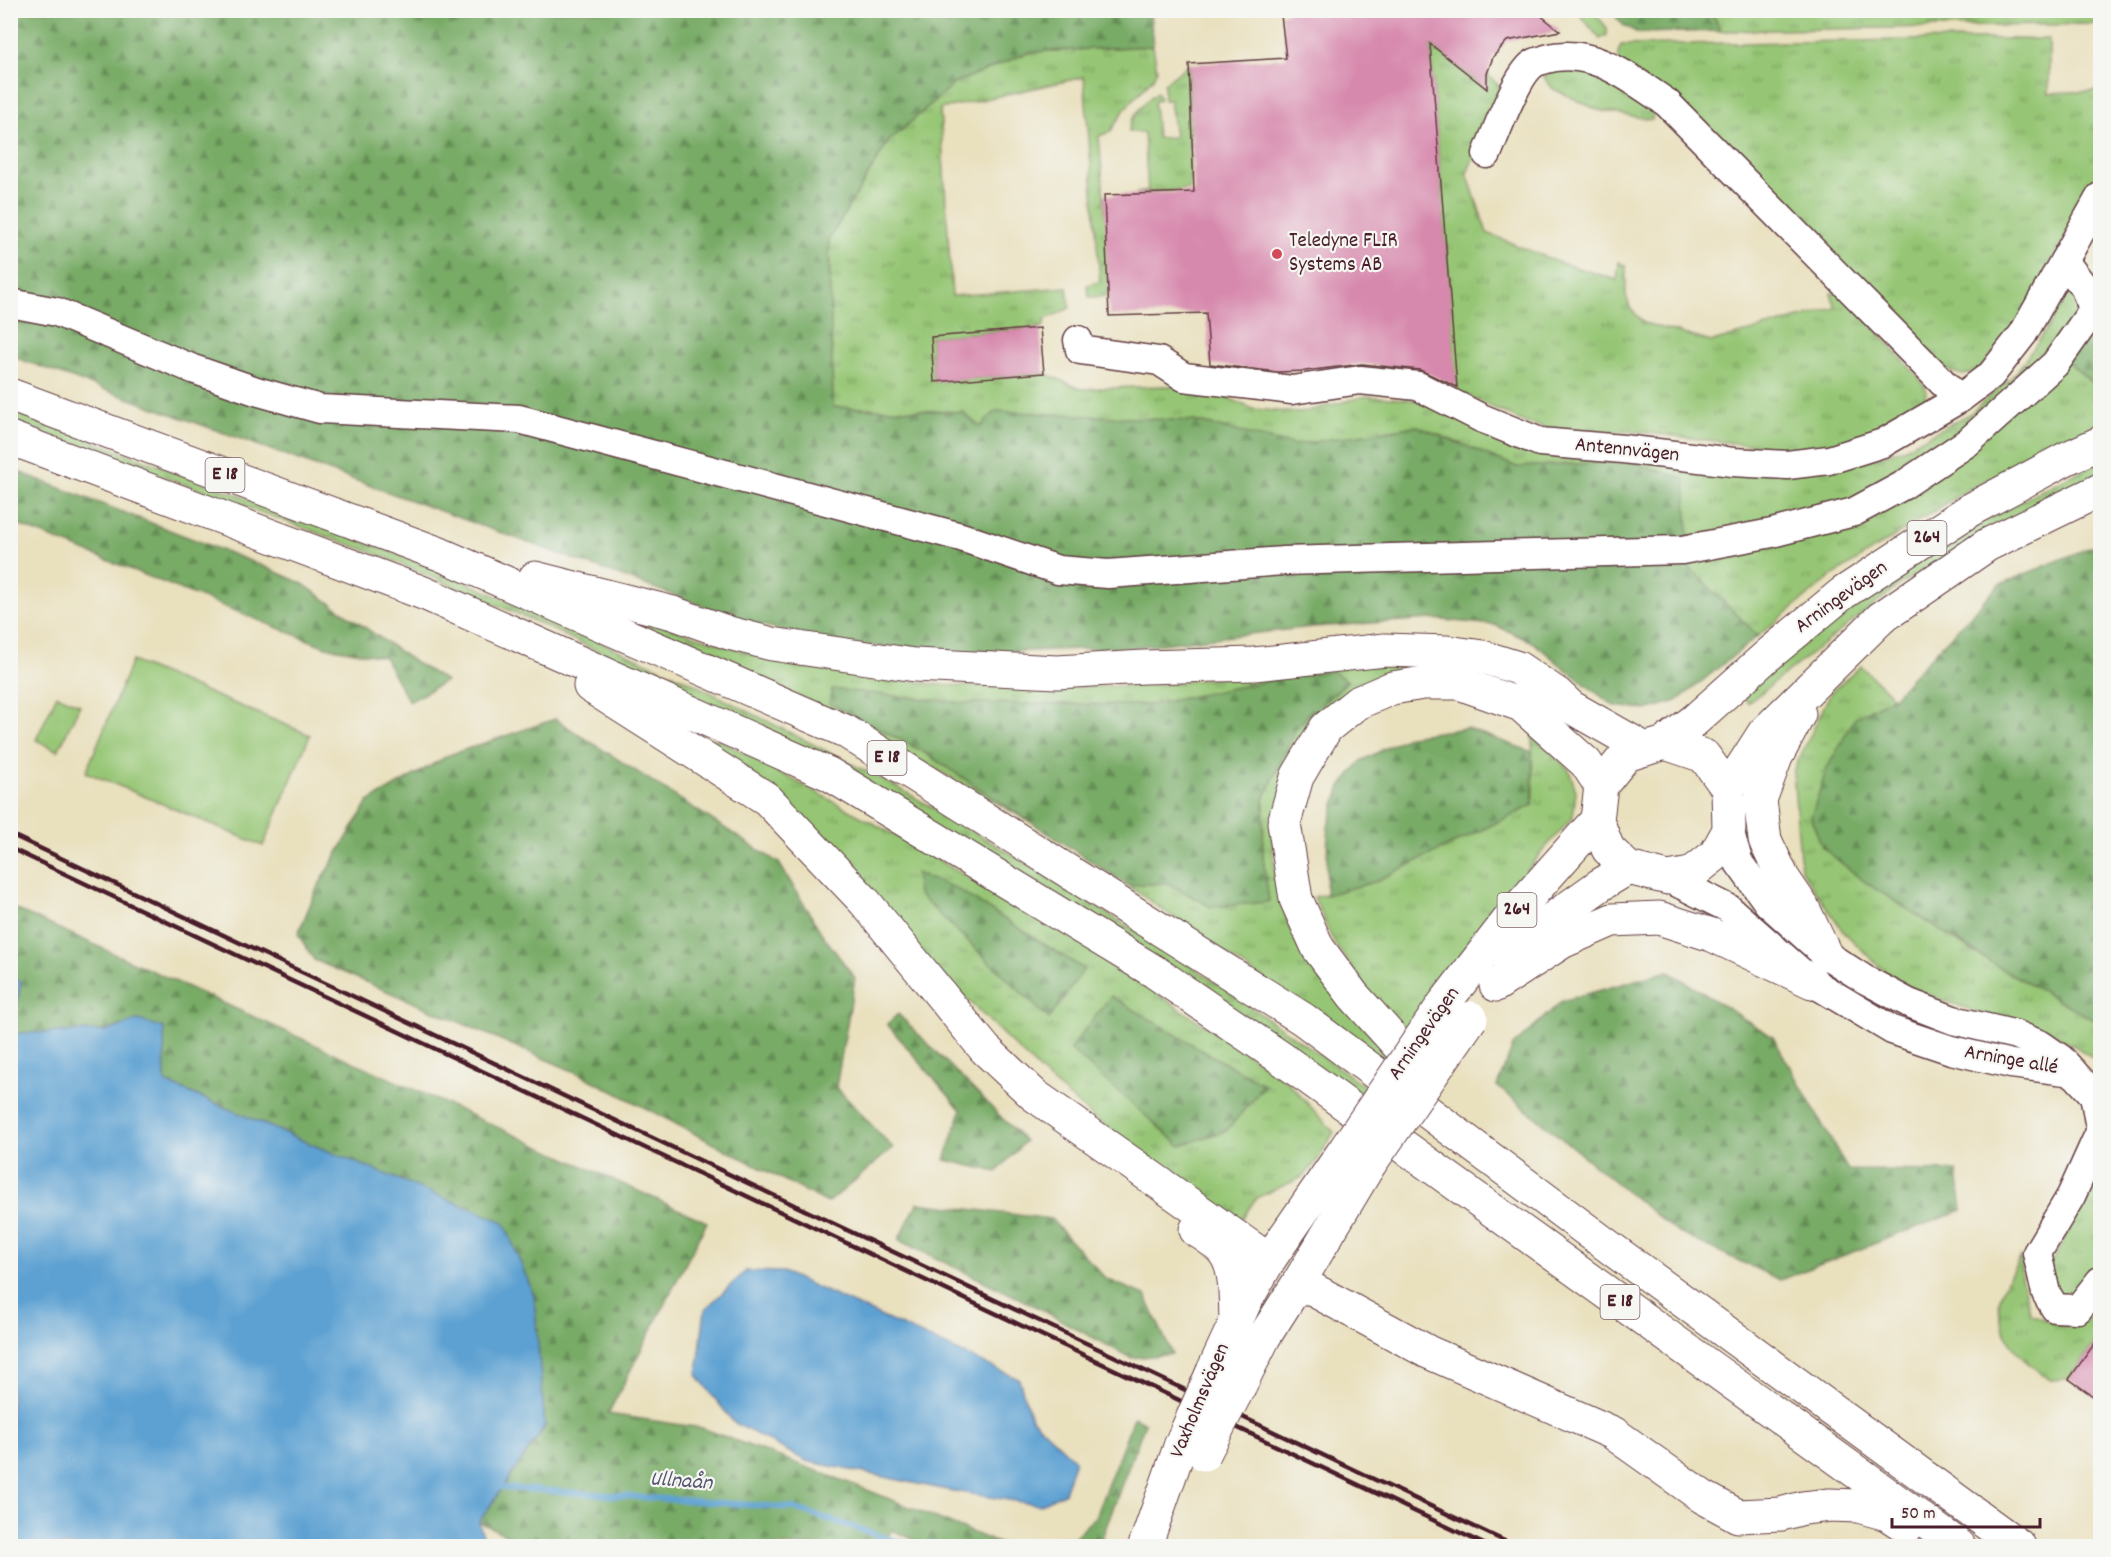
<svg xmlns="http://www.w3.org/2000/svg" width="2111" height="1557" viewBox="0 0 2111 1557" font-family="Dekko,sans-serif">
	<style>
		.grass { fill: url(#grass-tufts); stroke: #707250; stroke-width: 1.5 }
		.forest { fill: url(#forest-firs); stroke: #616548; stroke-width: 1.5 }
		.park { fill: #96c675; stroke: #707250; stroke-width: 1.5 }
		.water { fill: #5da1d2; stroke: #54607e; stroke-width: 1.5 }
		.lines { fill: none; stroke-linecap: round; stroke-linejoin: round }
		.stream { stroke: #5da1d2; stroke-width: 6 }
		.building { fill: #d789ad }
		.minor-casing { stroke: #623c41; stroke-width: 31 }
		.major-casing { stroke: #623c41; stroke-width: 35 }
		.highway-casing { stroke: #623c41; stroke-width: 35 }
		.minor { stroke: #fff; stroke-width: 28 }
		.major { stroke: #fff; stroke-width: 33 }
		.highway { stroke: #fff; stroke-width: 33 }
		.rail { stroke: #4a1f2b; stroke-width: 4.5 }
		.major-bridge-casing { stroke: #623c41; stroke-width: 35; stroke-linecap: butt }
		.major-bridge { stroke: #fff; stroke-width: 33 }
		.poi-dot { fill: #d1495b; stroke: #f6f6f2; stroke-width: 2 }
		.labels { text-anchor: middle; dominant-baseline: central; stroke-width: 4.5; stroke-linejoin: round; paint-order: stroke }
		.shield { fill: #f6f6f2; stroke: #7e6067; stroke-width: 1.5 }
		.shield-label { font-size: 20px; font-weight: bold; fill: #4a1f2b }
		.poi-label { font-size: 21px; fill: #4a1f2b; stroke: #f6f6f2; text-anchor: start }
		.street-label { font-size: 21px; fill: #4a1f2b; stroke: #f6f6f2 }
		.water-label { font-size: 22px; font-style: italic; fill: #52536e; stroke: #f6f6f2 }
	</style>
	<defs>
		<pattern id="grass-tufts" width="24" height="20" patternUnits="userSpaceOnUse" patternTransform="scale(1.5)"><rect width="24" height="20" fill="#96c675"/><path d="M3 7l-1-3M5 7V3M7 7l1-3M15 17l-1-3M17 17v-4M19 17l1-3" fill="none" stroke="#7ca060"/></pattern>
		<pattern id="forest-firs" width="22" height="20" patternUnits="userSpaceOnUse" patternTransform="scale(1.5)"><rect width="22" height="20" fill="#78ab66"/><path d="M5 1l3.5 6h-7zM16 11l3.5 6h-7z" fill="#648b54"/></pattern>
	</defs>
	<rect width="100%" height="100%" fill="#f6f6f2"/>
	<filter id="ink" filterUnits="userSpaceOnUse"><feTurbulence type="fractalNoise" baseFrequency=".0167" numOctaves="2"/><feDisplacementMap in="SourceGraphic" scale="12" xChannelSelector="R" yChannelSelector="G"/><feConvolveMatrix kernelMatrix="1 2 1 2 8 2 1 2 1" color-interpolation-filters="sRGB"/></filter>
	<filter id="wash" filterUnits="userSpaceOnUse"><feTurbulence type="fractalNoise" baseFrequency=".008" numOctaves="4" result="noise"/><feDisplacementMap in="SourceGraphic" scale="24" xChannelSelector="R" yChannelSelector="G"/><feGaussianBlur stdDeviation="1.35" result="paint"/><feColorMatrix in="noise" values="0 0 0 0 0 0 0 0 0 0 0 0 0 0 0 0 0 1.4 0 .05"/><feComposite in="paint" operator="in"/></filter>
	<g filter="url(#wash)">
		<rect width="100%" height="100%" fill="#e9e0be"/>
		<g class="grass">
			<polygon points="2100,10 2100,24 1720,31 1712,11"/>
			<polygon points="1577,11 1593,11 1607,28 1607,35 1600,39"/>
			<polygon points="1966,39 2049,39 2049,93 2100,91 2100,174 2022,318 1980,369 1963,375 1949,371 1620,63 1618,53 1621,45"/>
			<polygon points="1430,44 1486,89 1487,74 1501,88 1483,119 1477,139 1478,147 1467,173 1487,233 1555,261 1617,280 1619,262 1626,266 1626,295 1630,308 1644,323 1712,342 1836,308 1831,293 1842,291 1919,378 1926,389 1925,404 1864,439 1814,449 1790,450 1641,432 1556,430 1526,423 1457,391"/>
			<polygon points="1153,46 1157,70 1153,78 1125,109 1110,132 1099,136 1112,296 1089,297 1087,285 1100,282 1084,77 940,109 952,296 1067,287 1070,308 1046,319 1043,327 931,337 934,382 1044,373 1081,389 1163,386 1203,387 1253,409 1300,413 1366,396 1416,400 1524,449 1865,461 1905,448 1971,413 2016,373 2048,327 2074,282 2081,317 1977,426 1864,499 1689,541 1630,461 1517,467 1417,426 1294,445 1194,421 980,427 962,412 833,407 829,239 888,142 955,83 1030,52"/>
			<path d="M1189,64L1190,189L1136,193L1148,191L1144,133L1129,131C1129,118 1146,100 1157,92L1160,99L1154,102L1157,138L1175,137L1170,100H1164V84Z"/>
			<polygon points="1555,65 1592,67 1654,109 1652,120 1598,110 1553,89 1544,77"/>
			<polygon points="2067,361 2100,390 2100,423 1964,492 1835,574 1758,636 1690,568 1689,555 1843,522"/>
			<polygon points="10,410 434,568 688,681 897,787 1011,854 1187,963 1366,1087 1358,1096 662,682 539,623 392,560 11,421"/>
			<polygon points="2100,462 2100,473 2072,486 1985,533 1902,583 1748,703 1741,693 1899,570 1970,528 2068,477"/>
			<polygon points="643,619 759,656 807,667 942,685 1036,688 1152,685 1420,656 1510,682 1461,671 1400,668 1354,688 1272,836 1276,885 1290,928 1303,957 1349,1008 1387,1055 1381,1062 1127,885 1168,883 1211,907 1269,901 1263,857 1264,799 1297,726 1348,681 1293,676 1149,705 963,703 832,690 830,703 922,751 1032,823 936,769 641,624"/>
			<polygon points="1861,666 1893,697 1855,718 1822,847 1865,882 1995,965 2100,1023 2100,1062 2044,1027 1990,1017 1896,983 1843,931 1801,870 1793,772 1831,692"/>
			<polygon points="1532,734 1569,770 1576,791 1573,817 1538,856 1406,1031 1371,994 1334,943 1314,897 1374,882 1533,805"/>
			<polygon points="711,739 718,739 904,840 1091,950 1284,1078 1334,1132 1317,1161 1303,1177 1256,1198 1240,1222 1093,1117 1046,1077 712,747"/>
			<polygon points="2100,1173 2100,1264 2078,1293 2068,1298 2056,1292 2050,1265"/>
			<path d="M2021,1257V1278L2031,1314L2053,1323L2074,1327L2095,1315L2100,1305V1336L2069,1379L2050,1380C2039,1371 2026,1363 2017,1352C2006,1339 1997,1317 2000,1299C2003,1285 2013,1269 2021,1257Z"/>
		</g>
		<g class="forest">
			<polygon points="11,11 1150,11 1153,46 1030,52 955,83 888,142 829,239 833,407 962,412 980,427 996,411 1194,421 1294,445 1417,426 1517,467 1630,461 1685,479 1690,568 1758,636 1677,701 1646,710 1614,706 1569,672 1534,643 1495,625 1432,619 1312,627 1135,647 974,653 833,643 745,621 11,356"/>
			<polygon points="1611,11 1712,11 1720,31 1638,33 1623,25"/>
			<polygon points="2100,326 2100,390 2067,361"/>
			<polygon points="11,469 263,566 303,584 416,663 446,681 409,702 384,657 326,647 11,522"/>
			<polygon points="2100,543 2100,1023 1995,965 1865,882 1822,847 1811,817 1827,768 1855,718 1893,697 1999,585"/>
			<polygon points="1332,671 1348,681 1297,726 1264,799 1263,857 1269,902 1211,907 1168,883 1127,885 922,751 829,703 832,689 963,703 1149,705 1293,676"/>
			<polygon points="555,719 779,863 822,934 855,978 836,1087 893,1148 828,1203 580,1074 314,960 298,934 317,888 368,802 449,755"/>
			<polygon points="1466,728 1532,752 1533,805 1374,882 1326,895 1328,827 1341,786 1361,761 1409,736"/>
			<polygon points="916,873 955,888 1084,969 1049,1019 918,894"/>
			<polygon points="11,907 707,1222 608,1414 702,1428 860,1487 1005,1546 928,1546 892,1530 881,1546 530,1546 479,1522 545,1426 313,1145 165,1082 138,1020 107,1031 11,1033 20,981 11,979"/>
			<polygon points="1668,971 1773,1037 1848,1170 1957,1171 1962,1210 1780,1280 1677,1232 1497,1086 1513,1046 1562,1001"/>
			<polygon points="1111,996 1205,1052 1265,1085 1227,1130 1180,1146 1070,1049"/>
			<polygon points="898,1014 1025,1141 997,1172 945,1160 961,1110 887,1024"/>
			<polygon points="918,1203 1051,1219 1106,1279 1145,1295 1172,1354 1131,1358 1031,1304 898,1240"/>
			<polygon points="1134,1417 1145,1423 1099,1546 1065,1546 1095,1517"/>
		</g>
		<g class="park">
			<polygon points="132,661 310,735 263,846 86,772"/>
			<polygon points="57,695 80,705 58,751 36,740"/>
		</g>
		<g class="water">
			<polygon points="11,979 21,981 12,1033 107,1031 138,1020 164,1028 165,1082 313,1145 504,1222 534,1296 545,1426 479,1522 486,1546 11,1546"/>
			<polygon points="746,1271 783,1272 1019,1379 1031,1418 1075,1460 1064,1493 1039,1505 947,1490 806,1461 733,1422 697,1375 705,1309"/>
		</g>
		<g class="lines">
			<polyline class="stream" points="495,1487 794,1508 911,1546"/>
		</g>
		<g id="blocks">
			<g class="building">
				<polygon points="1291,10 1534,10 1560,31 1507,41 1493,57 1487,74 1487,89 1430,44 1457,387 1420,370 1362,364 1305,371 1278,372 1210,364 1206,313 1109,316 1104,195 1194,192 1189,64 1286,58 1281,15"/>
				<polygon points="1040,328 1044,373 934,382 931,337"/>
				<polygon points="2100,1336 2100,1401 2069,1379"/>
			</g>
		</g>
	</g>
	<g filter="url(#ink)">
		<use href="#blocks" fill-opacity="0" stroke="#623c41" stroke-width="1.5"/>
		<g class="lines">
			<defs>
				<g id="minor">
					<path d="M1487,154C1496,133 1516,76 1533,64C1536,61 1542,61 1546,59C1592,46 1631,79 1667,103L1959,399"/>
					<polyline points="2064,261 2084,287 2094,310"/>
					<polyline points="10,303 57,312 193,369 256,391 320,409 519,419 961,537 1058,570 1108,574 1284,561 1682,550 1772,533 1854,512 1902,486 1968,442 2055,364 2100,300"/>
					<polyline points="1078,340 1080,350 1159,361 1184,377 1292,390 1360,380 1418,386 1481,418 1540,442 1623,449 1733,462 1787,465 1829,460 1883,443 1959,399 1991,375 2023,334 2100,197"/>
					<polyline points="1729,830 1739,863 1768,903 1825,954 1864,979 1909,1003 1953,1020 2017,1035 2041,1045 2061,1059 2094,1095 2100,1128"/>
					<polyline points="1668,878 1728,908 1812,982 1892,1030 1951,1050 2011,1064 2073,1072"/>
					<polyline points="2100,1132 2071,1196 2037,1253 2046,1293 2055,1308 2078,1309 2100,1281"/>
				</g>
				<g id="major">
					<polyline points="2100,443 2067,458 1970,510 1843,593 1768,655 1695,720 1665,743 1626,755 1601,786 1597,820 1608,849 1628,868 1668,878 1691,874 1715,855 1729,830 1728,789 1764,733 1881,618 1987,545 2100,490"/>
					<polyline points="1799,714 1776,757 1760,800 1765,840 1783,878 1802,906 1825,954"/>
					<polyline points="1665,743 1704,756 1728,789"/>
					<polyline points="1510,965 1537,930 1600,885 1628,868"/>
					<polyline points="1496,985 1562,942 1612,920 1659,918 1712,935 1812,982"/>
					<polyline points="1443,1005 1515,912 1597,820"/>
					<polyline points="1213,1371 1245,1302 1269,1260 1344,1151"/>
					<polyline points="1240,1385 1264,1337 1299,1282 1369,1165"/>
					<polyline points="1145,1546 1181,1444"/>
				</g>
				<g id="highway">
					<polyline points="10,395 440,554 845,731 1303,1019 1616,1252 2019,1546"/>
					<polyline points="10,438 426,594 829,774 1155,972 1281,1058 1959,1546"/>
					<polyline points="535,578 673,613 729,633 772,644 915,665 1057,672 1144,667 1254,664 1385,650 1447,652 1483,657 1518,668 1557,694 1571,707 1645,749"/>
					<polyline points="590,686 767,799 865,902 985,1049 1034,1095 1269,1260"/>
					<polyline points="1427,1077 1353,995 1318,948 1296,899 1284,823 1297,777 1326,728 1357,703 1392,688 1424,683 1459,683 1521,705 1586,763 1601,786"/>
					<path d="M1196,1230C1206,1236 1220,1245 1226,1255C1237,1272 1235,1302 1236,1321"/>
					<polyline points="1299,1282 1428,1352 1613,1433 1703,1497 1738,1516 1781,1514 1803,1508 1830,1505 1858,1506 1887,1514 1907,1527"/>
				</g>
			</defs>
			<use href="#minor" class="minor-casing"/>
			<use href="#major" class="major-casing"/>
			<use href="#highway" class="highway-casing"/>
			<use href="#minor" class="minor"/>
			<use href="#major" class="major"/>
			<use href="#highway" class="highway"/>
			<g class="rail">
				<polyline points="10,834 1515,1546"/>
				<polyline points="10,848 1488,1546"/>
			</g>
			<defs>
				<g id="major-bridge">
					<polyline points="1344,1151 1443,1005"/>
					<polyline points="1369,1165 1471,1018"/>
					<polyline points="1181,1444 1213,1371"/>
					<polyline points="1204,1454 1240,1385"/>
				</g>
			</defs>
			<use href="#major-bridge" class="major-bridge-casing"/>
			<use href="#major-bridge" class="major-bridge"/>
		</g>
	</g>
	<circle class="poi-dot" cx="1277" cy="254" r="6"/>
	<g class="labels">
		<g class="shield">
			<rect x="205.5" y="458" width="39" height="34" rx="4.5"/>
			<rect x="1907.5" y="521" width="39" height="34" rx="4.5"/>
			<rect x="867.5" y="741" width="39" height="34" rx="4.5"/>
			<rect x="1497.5" y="893" width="39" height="34" rx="4.5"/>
			<rect x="1600.5" y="1285" width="39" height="34" rx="4.5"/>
		</g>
		<g class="shield-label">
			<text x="225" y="475">E 18</text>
			<text x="1927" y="538">264</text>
			<text x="887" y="758">E 18</text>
			<text x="1517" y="910">264</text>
			<text x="1620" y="1302">E 18</text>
		</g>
		<g class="poi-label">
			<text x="1289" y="242">Teledyne FLIR<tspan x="1289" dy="24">Systems AB</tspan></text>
		</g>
		<g class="street-label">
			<text transform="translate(1627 451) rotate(6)">Antennvägen</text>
			<text transform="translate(1842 598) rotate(-36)">Arningevägen</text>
			<text transform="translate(1425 1034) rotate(-55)">Arningevägen</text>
			<text transform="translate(2011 1061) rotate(10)">Arninge allé</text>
			<text transform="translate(1201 1401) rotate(-67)">Vaxholmsvägen</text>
		</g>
		<g class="water-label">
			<text transform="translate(681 1482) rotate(4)">Ullnaån</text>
		</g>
	</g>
	<rect width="2111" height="1557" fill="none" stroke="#f6f6f2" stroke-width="36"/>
	<path d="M1892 1518v9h148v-9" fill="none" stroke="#4a1f2b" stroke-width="3"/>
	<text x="1901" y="1518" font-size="18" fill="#4a1f2b" stroke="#f6f6f2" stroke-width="4.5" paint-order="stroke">50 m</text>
</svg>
